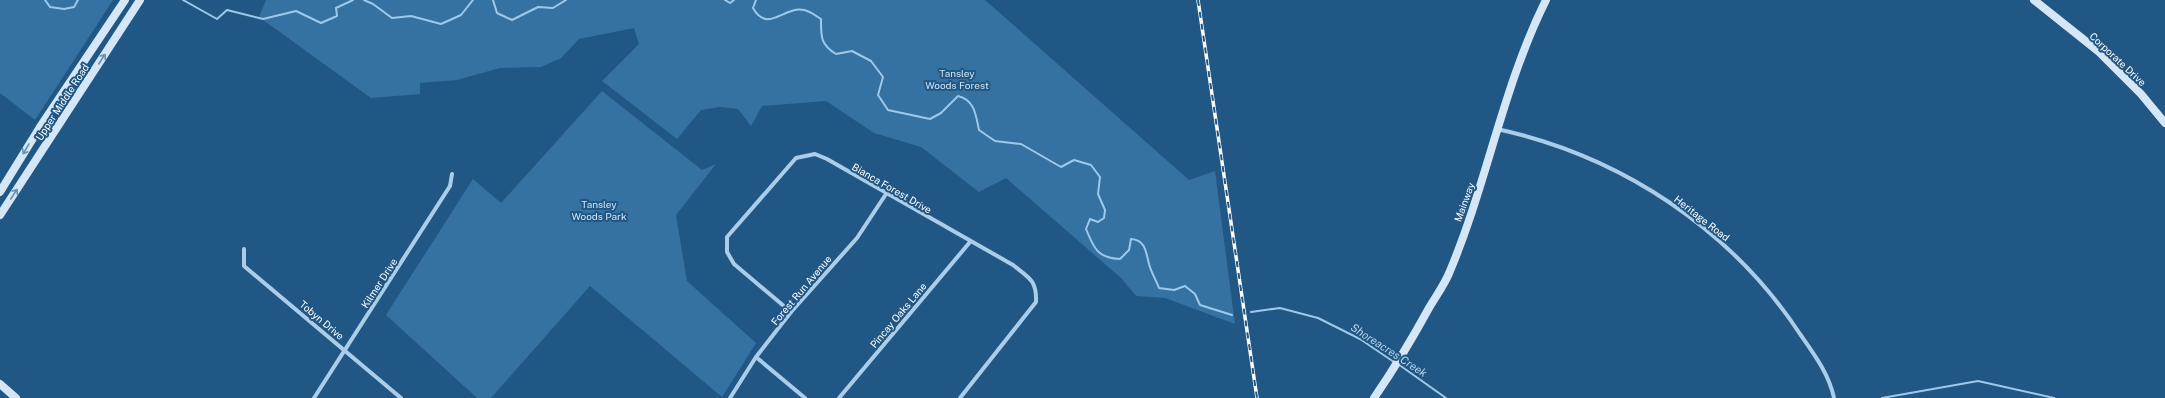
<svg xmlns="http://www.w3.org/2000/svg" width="2165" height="398" viewBox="0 0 2165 398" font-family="'Public Sans',sans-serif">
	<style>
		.green { fill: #3571a1 }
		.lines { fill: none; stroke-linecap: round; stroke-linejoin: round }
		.stream { stroke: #9ec9ea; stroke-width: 2 }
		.street { stroke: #aacde9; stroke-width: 4 }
		.secondary { stroke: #d5e7f7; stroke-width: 8 }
		.rail-casing { stroke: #fff; stroke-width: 3.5 }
		.rail { stroke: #215784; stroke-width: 2; stroke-dasharray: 6; stroke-linecap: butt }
		.oneway { stroke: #6991b2 }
		.labels { text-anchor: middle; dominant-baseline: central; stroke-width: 4; stroke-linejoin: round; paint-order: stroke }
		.street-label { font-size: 10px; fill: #fff; stroke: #215784 }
		.park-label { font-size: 10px; fill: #cee5f7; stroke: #215784 }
		.water-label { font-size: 11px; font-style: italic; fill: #b5d6f0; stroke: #215784 }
	</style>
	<rect width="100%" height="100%" fill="#215784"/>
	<g class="green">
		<polygon points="0,0 113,0 35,120 0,93"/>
		<polygon points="266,0 985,0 1189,180 1215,171 1235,324 1165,298 1136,296 1121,278 1006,178 979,192 921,147 874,133 826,101 762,106 751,126 738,109 720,107 701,110 677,139 602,81 639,44 634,28 579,39 561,58 541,67 500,68 457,80 420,83 420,94 371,98 259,17"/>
		<polygon points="602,91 702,170 716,164 676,215 687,281 756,343 722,397 590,286 491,398 477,398 386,315 473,179 501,203"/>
	</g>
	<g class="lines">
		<g class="stream">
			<polyline points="45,0 50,7 64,9 74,7 78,0"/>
			<polyline points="183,0 217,19 227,10 263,19 296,11 321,23 337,16 336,8 353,0"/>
			<polyline points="364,0 373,4 392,18 411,16 441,24 461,15 473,0"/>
			<polyline points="493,0 497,13 512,20 538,7 553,8 566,0"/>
			<polyline points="725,0 730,3 734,0"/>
			<path d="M756,0L753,8C768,34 783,6 804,10C810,11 816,16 821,19C821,36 820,44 836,54L852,51L871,61L883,77L878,95L888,110L930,119L941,113L958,96C975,100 976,116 979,130L995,141L1021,144L1061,167L1074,160L1091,165L1100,177L1098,194L1105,210L1104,218L1098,222L1090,219L1086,229C1094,249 1098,258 1120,259L1129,250L1131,239C1146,240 1146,253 1149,264C1151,272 1156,280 1159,288L1174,290L1185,286L1195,294L1200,305L1232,315"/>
			<polyline points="1251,312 1280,308 1318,318 1360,339 1394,362"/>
			<polyline points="1398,364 1446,398"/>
			<polyline points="1882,398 1978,381 2054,398"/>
		</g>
		<g class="street">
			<path d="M1497,129C1621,156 1731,229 1800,334C1814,354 1829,374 1834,398"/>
			<polyline points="244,249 244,266 401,398"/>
			<path d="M791,312L734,264L727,252V237L796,158L815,154L827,159L1013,265C1029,278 1037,280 1036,302L960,398"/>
			<polyline points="756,357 805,398"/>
			<polyline points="314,398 450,186 452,174"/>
			<polyline points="730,398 756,357 791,312 857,238 886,194"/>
			<polyline points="839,398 970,242"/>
		</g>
		<g class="secondary">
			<polyline points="2034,0 2098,51 2141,94 2165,123"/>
			<polyline points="0,192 40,127 125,0"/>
			<polyline points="0,215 140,0"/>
			<polyline points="0,384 16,398"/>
			<path d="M1374,398C1394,369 1412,339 1429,308C1436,296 1445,284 1450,271C1487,183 1503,86 1546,0"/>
		</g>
		<defs>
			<polyline id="rail" points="1198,0 1257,398"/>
		</defs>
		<use href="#rail" class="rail-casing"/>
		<use href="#rail" class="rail"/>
	</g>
	<defs><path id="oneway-shaft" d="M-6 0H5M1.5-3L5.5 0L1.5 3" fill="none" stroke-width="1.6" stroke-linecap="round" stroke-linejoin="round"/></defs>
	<g class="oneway">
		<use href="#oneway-shaft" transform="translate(102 59) rotate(-57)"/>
		<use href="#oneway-shaft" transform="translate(26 149) rotate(121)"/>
		<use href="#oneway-shaft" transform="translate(14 194) rotate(-57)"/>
	</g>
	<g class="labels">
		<g class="street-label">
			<text transform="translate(2118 59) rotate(43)">Corporate Drive</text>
			<text transform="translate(62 102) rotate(-57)">Upper Middle Road</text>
			<text transform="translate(892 188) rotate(30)">Bianca Forest Drive</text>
			<text transform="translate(1464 202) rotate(-70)">Mainway</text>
			<text transform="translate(1702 218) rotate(38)">Heritage Road</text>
			<text transform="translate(379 283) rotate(-57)">Kilmer Drive</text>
			<text transform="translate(801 290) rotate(-50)">Forest Run Avenue</text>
			<text transform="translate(898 315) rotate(-50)">Pincay Oaks Lane</text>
			<text transform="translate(322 320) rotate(40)">Tobyn Drive</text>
		</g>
		<g class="park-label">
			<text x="957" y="73">Tansley<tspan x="957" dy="12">Woods Forest</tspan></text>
			<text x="599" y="204">Tansley<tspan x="599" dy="12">Woods Park</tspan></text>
		</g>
		<g class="water-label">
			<text transform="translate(1389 350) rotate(33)">Shoreacres Creek</text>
		</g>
	</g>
</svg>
